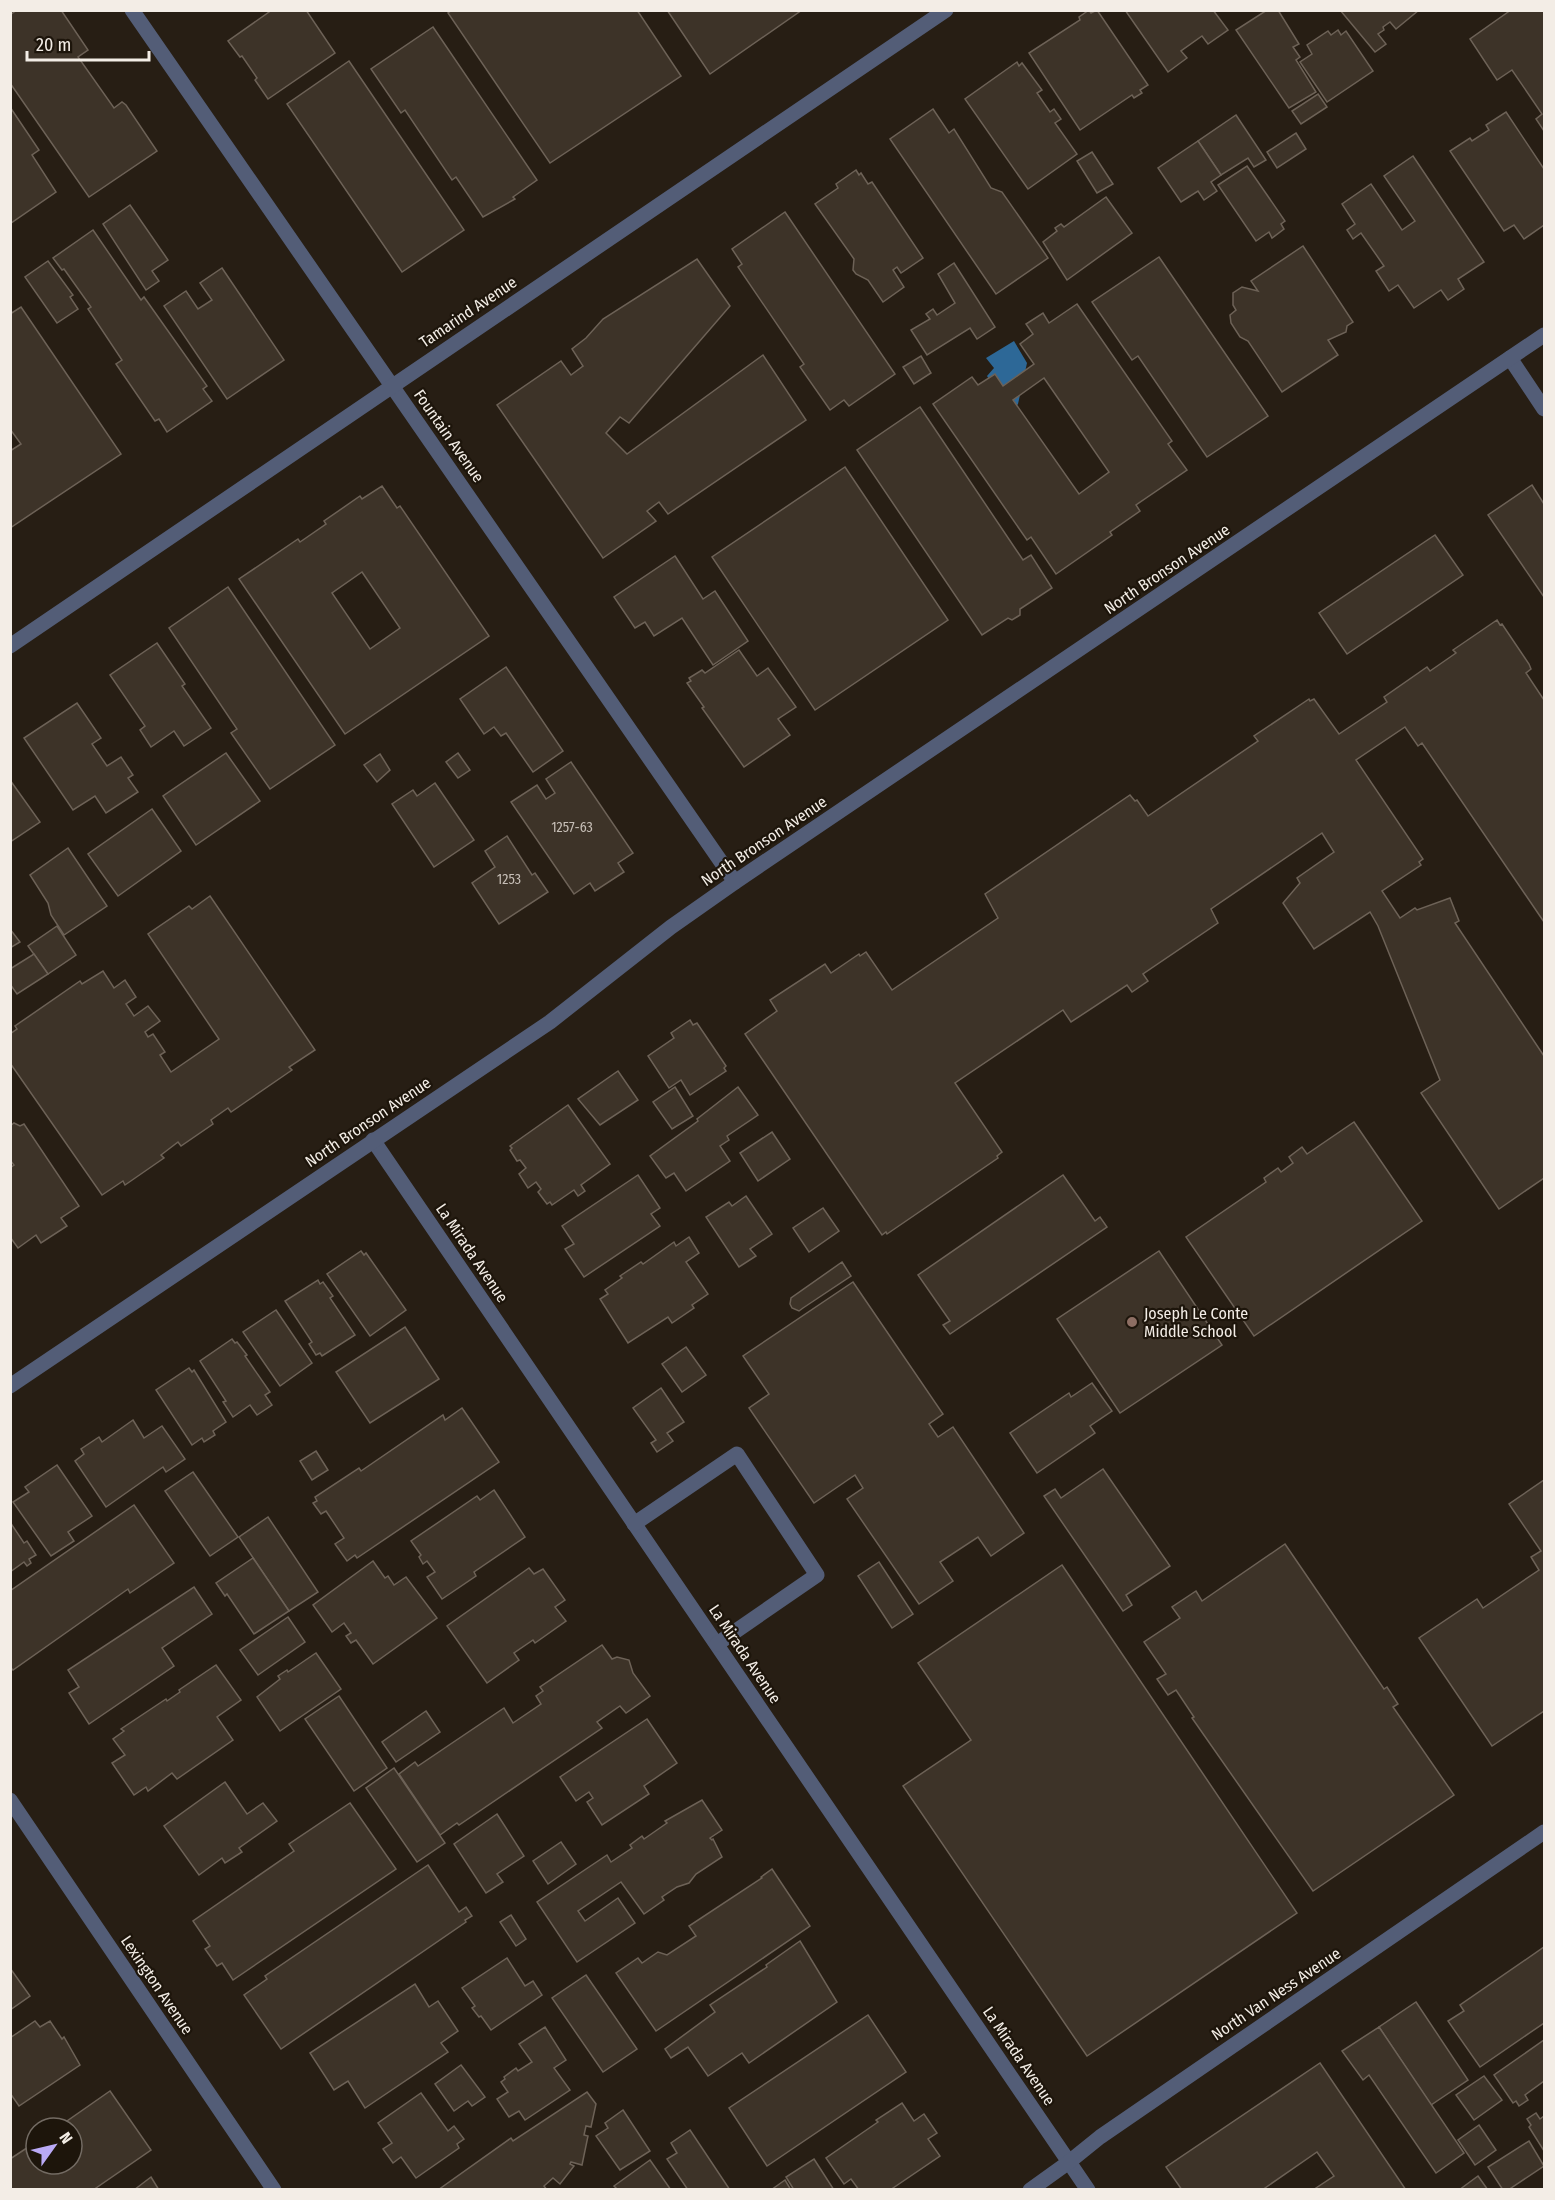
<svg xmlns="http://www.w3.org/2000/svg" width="1555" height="2200" viewBox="0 0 1555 2200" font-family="'Fira Sans Condensed',sans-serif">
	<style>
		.water { fill: #2d6897 }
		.building { fill: #3d3328; stroke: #6d6257; stroke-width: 1.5; fill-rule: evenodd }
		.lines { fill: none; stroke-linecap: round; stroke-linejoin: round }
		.minor { stroke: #535d77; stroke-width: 15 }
		.education-dot { fill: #8d6e63; stroke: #1d150b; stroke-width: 2 }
		.labels { text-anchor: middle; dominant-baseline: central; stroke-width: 4.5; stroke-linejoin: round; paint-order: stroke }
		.number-label { font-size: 14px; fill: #c6beb6 }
		.street-label { font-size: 16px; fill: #f3ede6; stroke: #1d150b }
		.poi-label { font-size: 16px; fill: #f3ede6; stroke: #1d150b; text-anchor: start }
	</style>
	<rect width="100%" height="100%" fill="#271e14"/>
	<polygon class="water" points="1014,341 1027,363 1018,404 1011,414 987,376 994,368 986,358"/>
	<g class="building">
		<polygon points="17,10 61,10 88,50 78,57 114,108 122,102 126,105 157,151 89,197 10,83 10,15"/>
		<polygon points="272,10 306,10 335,53 268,99 255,80 257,78 242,56 240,57 228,41"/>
		<polygon points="452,10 637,10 681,76 550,163 448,13"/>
		<polygon points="667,10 802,10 710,74"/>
		<polygon points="1089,10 1091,13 1097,10 1148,85 1140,90 1142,93 1134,98 1132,95 1080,130 1029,53 1080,20 1079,17"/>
		<polygon points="1125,10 1213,10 1228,30 1208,44 1202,36 1181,51 1187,58 1168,72"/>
		<polygon points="1267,10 1278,10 1299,44 1293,47 1300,57 1296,60 1316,92 1289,108 1236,30"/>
		<polygon points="1340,10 1419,10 1396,29 1390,22 1383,27 1384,30 1378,34 1386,44 1375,52"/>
		<polygon points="1511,10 1544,10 1544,131 1536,119 1542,114 1512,70 1497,80 1470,39"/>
		<polygon points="433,27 537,180 513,197 515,199 483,217 456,177 452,180 405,110 401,113 371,69"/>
		<polygon points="1338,30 1341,35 1346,31 1373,71 1327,102 1300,62 1312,54 1307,45 1328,31 1331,35"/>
		<polygon points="349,61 464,230 402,272 287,104"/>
		<polygon points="1017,62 1019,66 1022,63 1042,90 1037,93 1050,112 1054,109 1061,119 1055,123 1077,154 1028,189 965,99"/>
		<polygon points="1318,94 1327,107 1301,124 1292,111"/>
		<polygon points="10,107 39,150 32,155 56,192 11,223"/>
		<polygon points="933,109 949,133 954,129 991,188 1002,192 1048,258 996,294 890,139"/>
		<polygon points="1506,112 1544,169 1544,225 1524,239 1514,225 1504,231 1450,151 1470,138 1472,141 1489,130 1486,125"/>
		<polygon points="1236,115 1266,160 1254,167 1248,158 1221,175 1198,141"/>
		<polygon points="1296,133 1306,149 1277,168 1267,152"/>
		<polygon points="1198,141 1221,175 1211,182 1217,191 1204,200 1198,191 1181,202 1158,168"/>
		<polygon points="1092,152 1113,184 1097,193 1077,161"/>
		<polygon points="1413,156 1484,262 1458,279 1464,289 1448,300 1441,290 1414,308 1398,285 1389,291 1376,271 1384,266 1361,233 1353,239 1347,230 1355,224 1342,204 1371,184 1402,230 1415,221 1384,176"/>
		<polygon points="1247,166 1285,221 1281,224 1284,229 1272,238 1269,232 1256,241 1218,185"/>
		<polygon points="856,170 859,175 861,173 868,184 872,182 923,258 901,273 897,267 893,270 904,287 883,302 868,280 856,274 853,270 854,259 815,204 838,188 836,184"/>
		<polygon points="1106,197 1132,233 1067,280 1043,242 1057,231 1055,228 1061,224 1064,227"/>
		<polygon points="130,205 168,260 152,271 159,281 146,290 103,224"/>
		<polygon points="785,212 895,374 849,406 844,400 830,410 800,367 804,364 738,267 742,264 732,249"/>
		<polygon points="93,230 141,300 144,297 207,386 203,389 212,401 167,432 159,419 155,421 116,364 122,360 88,309 91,307 64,269 62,270 53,258"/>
		<polygon points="1303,246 1353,322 1347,326 1346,332 1328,340 1338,355 1282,392 1248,341 1240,337 1231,323 1230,315 1236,310 1233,305 1233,293 1242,287 1258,291 1251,281"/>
		<polygon points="1159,257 1268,416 1207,457 1138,356 1132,360 1092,302"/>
		<polygon points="697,259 730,306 629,423 620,417 606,433 627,454 763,355 806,420 668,514 659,502 647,511 656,521 603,558 497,405 561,361 571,375 583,366 572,349 586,338 603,319"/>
		<polygon points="48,261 73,295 70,297 78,309 57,323 25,277"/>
		<polygon points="954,263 995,327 977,339 970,328 927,355 911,330 930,319 926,314 933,309 937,315 955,303 938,274"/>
		<polygon points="222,268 284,360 227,399 164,306 186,291 198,309 212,300 200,283"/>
		<path d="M1077,304L1172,441L1168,444L1187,470L1136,505L1140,511L1110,532L1112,535L1056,574L1031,537L1027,540L933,404L972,377L978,385L995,374L1003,386L1034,364L1020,344L1033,334L1026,324L1043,313L1049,323ZM1044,378L1109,472L1079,494L1013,400Z"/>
		<polygon points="21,307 121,454 10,528 10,451 21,444 10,429 10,314"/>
		<polygon points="921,356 931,373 914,384 903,367"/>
		<polygon points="920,407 1023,560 1031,555 1052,588 1020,609 1020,615 1012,620 1008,618 982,635 857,450"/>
		<polygon points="845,467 948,620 815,710 712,557"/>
		<polygon points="1532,485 1544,504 1544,597 1488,515"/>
		<path d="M382,486L397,508L400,506L489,636L345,734L239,579L298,539L300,542L326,524L324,521L360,496L362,499ZM362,572L400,628L370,649L332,593Z"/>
		<polygon points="1435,535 1463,575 1347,654 1319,613"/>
		<polygon points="675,556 703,599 715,591 748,641 713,665 682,618 654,636 645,622 635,628 614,597"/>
		<polygon points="228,587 335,745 270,789 231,733 237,729 169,628"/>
		<polygon points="1497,620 1500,625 1502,624 1529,664 1531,669 1526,673 1544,700 1544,922 1422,743 1418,746 1405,727 1356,760 1423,859 1419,862 1421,865 1382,891 1400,918 1415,908 1417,910 1450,898 1459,921 1455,923 1544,1056 1544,1178 1499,1209 1421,1093 1440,1080 1378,926 1370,912 1314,949 1283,903 1300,883 1297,878 1334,852 1322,833 1211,909 1218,923 1143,974 1148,981 1132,992 1127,985 1071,1022 1063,1010 955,1083 1002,1152 997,1156 998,1158 887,1234 886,1232 882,1235 745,1034 777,1011 770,1000 825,964 831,973 859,954 860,956 866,952 892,990 998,918 985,894 1130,795 1135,801 1137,800 1148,816 1258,741 1254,736 1309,699 1310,701 1314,699 1339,734 1387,702 1384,697 1427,667 1430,671 1456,653 1453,650"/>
		<polygon points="157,643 185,684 182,686 211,728 184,746 174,731 151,747 140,730 145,726 110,675"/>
		<polygon points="739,650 757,676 768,668 796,707 778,719 790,735 744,767 702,708 704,707 687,683 691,681 689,678 702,670 705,673"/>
		<polygon points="506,667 563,751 533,772 506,733 501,736 494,727 484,734 460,699"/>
		<polygon points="77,703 101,738 92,744 107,766 121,757 133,775 128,778 138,792 106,813 95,796 73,810 24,738"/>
		<polygon points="226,753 260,801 196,845 163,796"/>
		<polygon points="458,753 470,770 458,778 446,762"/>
		<polygon points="380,754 390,770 377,782 364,765"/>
		<polygon points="571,762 633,853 618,863 624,872 595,891 590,883 574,894 511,802 537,785 546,799 555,793 546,779"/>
		<polygon points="10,780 40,822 10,842"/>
		<polygon points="435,783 474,840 434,867 392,804 413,790 417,796"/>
		<polygon points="152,809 181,851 118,896 88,854"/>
		<polygon points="507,836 532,875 535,873 548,892 499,924 472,883 495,867 485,851"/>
		<polygon points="68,848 107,906 64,935 51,915 48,903 30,875"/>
		<polygon points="210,896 315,1050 289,1067 292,1070 247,1101 231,1112 228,1108 211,1120 213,1124 181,1146 178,1142 161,1155 164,1158 125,1185 123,1181 102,1195 10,1063 10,1034 17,1029 15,1026 80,981 82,984 103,971 114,988 125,980 136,997 126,1004 134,1016 148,1006 160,1021 145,1032 148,1037 153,1034 165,1052 160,1055 171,1072 219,1039 148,934 189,906 192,909"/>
		<polygon points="57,926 76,955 48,974 28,946"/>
		<polygon points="10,929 20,942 10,948"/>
		<polygon points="34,954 48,974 17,994 10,984 10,969"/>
		<polygon points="690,1020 693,1025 697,1023 726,1066 724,1068 726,1071 690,1095 681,1080 669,1088 648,1056 674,1038 671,1033"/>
		<polygon points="618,1071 638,1100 600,1125 578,1099"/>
		<polygon points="675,1087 693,1116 672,1129 653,1102"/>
		<polygon points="738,1087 758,1115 727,1136 729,1140 720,1146 730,1161 686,1191 674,1173 666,1178 650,1156 698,1121 697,1119"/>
		<polygon points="568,1105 610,1164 581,1185 585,1191 578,1196 574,1190 552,1205 550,1202 547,1204 538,1192 541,1189 536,1182 528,1188 519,1174 526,1168 520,1160 517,1161 510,1150 512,1148 510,1146"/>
		<polygon points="1354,1122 1422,1221 1254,1336 1186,1237 1266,1182 1264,1178 1278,1168 1281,1172 1293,1163 1289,1157 1302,1147 1307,1154"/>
		<polygon points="14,1123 20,1126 24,1124 79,1206 61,1218 67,1226 41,1243 36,1235 18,1248 10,1237 10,1168 14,1165 10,1160 10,1126"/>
		<polygon points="772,1132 790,1159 758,1181 740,1153"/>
		<polygon points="638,1175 660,1208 651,1214 660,1226 584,1277 565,1249 574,1244 562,1226"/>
		<polygon points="1063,1175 1095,1221 1100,1217 1107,1227 950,1334 943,1325 950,1321 918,1275"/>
		<polygon points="746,1196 772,1234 750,1249 756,1256 739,1267 706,1217 729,1202 732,1206"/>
		<polygon points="823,1208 839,1231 809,1252 793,1228"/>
		<polygon points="689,1237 699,1253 686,1262 708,1294 692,1305 694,1308 672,1323 668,1317 628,1343 600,1299 608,1294 605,1290 622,1278 620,1276 641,1262 643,1264 674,1242 676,1246"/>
		<polygon points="361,1251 364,1255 366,1253 406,1310 370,1336 327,1274"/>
		<polygon points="1159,1251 1222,1345 1120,1413 1057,1319"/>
		<polygon points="842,1262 851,1276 803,1308 799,1311 792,1308 790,1304 791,1298"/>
		<polygon points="318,1280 320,1284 323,1282 333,1296 330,1298 355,1335 322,1356 320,1353 316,1355 309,1344 312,1342 285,1301"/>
		<polygon points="853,1282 943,1414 929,1424 938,1437 953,1427 1024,1533 991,1556 978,1537 940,1562 953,1581 919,1604 847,1499 863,1488 855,1475 814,1503 749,1408 769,1394 743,1356"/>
		<polygon points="276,1310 312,1363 280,1386 243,1332"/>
		<polygon points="405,1327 439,1379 370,1423 336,1372"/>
		<polygon points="232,1339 235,1343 237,1342 247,1355 245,1356 270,1392 265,1395 272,1405 257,1415 250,1405 233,1417 223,1402 226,1401 200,1361"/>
		<polygon points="686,1347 706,1375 682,1392 662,1364"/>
		<polygon points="189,1368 192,1372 194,1370 226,1422 213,1431 215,1435 204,1442 202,1438 192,1445 156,1390"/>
		<polygon points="1092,1383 1112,1411 1090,1426 1095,1433 1037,1473 1010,1433 1069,1393 1071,1397"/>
		<polygon points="661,1388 684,1422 667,1433 673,1441 657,1452 651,1443 656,1440 633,1408"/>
		<polygon points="462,1408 499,1462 357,1558 355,1555 347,1561 335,1544 344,1538 326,1511 321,1514 313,1503 317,1501 315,1497 359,1468 361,1471 443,1415 445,1420"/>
		<polygon points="133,1420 144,1438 162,1426 185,1459 166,1472 163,1467 106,1507 75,1461 84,1454 81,1449 99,1437 102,1442"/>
		<polygon points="316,1451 328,1470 312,1480 300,1461"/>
		<polygon points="57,1465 92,1516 68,1532 74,1541 51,1556 13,1502 29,1492 25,1487"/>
		<polygon points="1103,1469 1170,1566 1126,1595 1132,1605 1123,1611 1044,1496 1055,1489 1061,1498"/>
		<polygon points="193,1472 238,1537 210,1556 165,1491"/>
		<polygon points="1544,1480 1544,1711 1492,1746 1419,1638 1477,1599 1483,1608 1539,1570 1531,1557 1541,1551 1509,1504"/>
		<polygon points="494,1490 525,1537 474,1572 476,1576 442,1599 427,1577 435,1572 427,1561 423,1564 419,1557 421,1555 411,1541 477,1496 480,1500"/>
		<polygon points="134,1505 174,1563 130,1593 128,1589 13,1670 10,1667 10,1591"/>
		<polygon points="268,1517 318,1592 289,1611 239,1537"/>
		<polygon points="10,1522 24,1543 27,1541 36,1555 29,1559 31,1563 27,1566 24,1562 10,1572"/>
		<polygon points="1285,1544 1384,1689 1387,1687 1398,1704 1393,1707 1454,1795 1313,1891 1192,1718 1194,1717 1176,1690 1168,1695 1157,1679 1166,1674 1144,1642 1180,1618 1172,1607 1196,1591 1202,1601"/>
		<polygon points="253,1558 289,1611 254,1634 227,1594 225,1596 216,1583"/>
		<polygon points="373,1561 385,1578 388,1576 394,1585 406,1577 437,1618 373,1664 356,1640 351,1643 346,1636 351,1633 344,1623 332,1632 313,1605"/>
		<polygon points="879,1562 913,1614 892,1628 858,1576"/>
		<polygon points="1062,1565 1297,1913 1087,2056 903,1786 971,1740 918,1663"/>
		<polygon points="529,1568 534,1574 543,1569 565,1600 555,1607 566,1621 535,1643 533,1640 514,1653 519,1660 487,1683 447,1626"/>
		<polygon points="194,1587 212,1614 162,1648 174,1666 89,1724 69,1693 79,1687 68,1670"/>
		<polygon points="288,1617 305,1642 258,1675 240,1650"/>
		<polygon points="602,1645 612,1659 617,1657 629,1660 633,1673 650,1696 626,1713 620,1706 597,1722 602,1728 459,1825 457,1823 440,1835 399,1774 415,1762 418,1766 504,1708 513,1723 541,1704 536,1696 543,1691 540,1687"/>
		<polygon points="316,1653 341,1689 280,1731 257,1697 280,1679 278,1676 287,1670 288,1672"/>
		<polygon points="216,1665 241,1700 217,1717 233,1740 177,1779 172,1773 148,1791 146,1787 134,1795 112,1763 125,1755 113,1739 124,1731 121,1729 166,1699 167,1701 180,1692 179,1690"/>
		<polygon points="339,1696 387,1768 354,1791 305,1719"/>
		<polygon points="426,1711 440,1732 396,1762 382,1742"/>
		<polygon points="647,1719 677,1763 644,1786 649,1794 602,1825 587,1802 593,1798 589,1792 576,1801 560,1777"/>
		<polygon points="394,1768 445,1843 417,1862 366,1788"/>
		<polygon points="225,1782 247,1814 263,1803 277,1821 239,1848 242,1852 225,1863 222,1858 199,1875 164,1826"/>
		<polygon points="702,1800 722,1830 710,1838 712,1840 713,1839 722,1857 696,1874 689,1883 677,1887 662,1897 664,1900 644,1914 621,1882 578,1911 585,1921 618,1898 635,1923 577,1962 537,1902 607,1855 611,1862 632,1848 630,1845 642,1836 644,1839 667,1823 665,1821"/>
		<polygon points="350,1803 396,1869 233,1980 222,1963 217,1966 205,1949 210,1946 193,1921 294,1851 289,1844"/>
		<polygon points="497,1814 524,1856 497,1874 503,1882 486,1893 454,1844"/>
		<polygon points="561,1842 576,1864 548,1884 533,1861"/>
		<polygon points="428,1865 459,1912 466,1907 472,1916 465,1920 466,1922 281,2049 244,1995 267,1979 265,1976"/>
		<polygon points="772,1869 810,1926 656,2031 616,1973 638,1958 642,1963 658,1952 667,1955 696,1936 689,1926 762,1878 761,1877"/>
		<polygon points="511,1915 526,1939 516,1946 500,1922"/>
		<polygon points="800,1941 837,2002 749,2063 742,2053 708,2076 688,2047 671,2058 665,2049 715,2012 710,2005 767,1967 766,1965"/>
		<polygon points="1544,1947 1544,2023 1480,2067 1448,2021 1464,2011 1460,2005"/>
		<polygon points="507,1958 525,1986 533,1981 542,1995 491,2030 481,2016 479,2017 472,2008 475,2006 462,1988"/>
		<polygon points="10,1968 30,1996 10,2010"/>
		<polygon points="586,1975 637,2049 603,2072 552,1998"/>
		<polygon points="415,1984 429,2007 438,2001 458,2031 441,2043 448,2052 365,2108 348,2081 334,2090 310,2053"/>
		<polygon points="1416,2002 1468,2080 1431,2105 1379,2027"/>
		<polygon points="868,2015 906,2072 767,2166 729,2108"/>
		<polygon points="35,2021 40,2027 50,2021 62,2039 64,2037 80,2065 19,2106 10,2093 10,2038"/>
		<polygon points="545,2027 566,2060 554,2068 570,2090 525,2120 519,2111 509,2117 497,2099 508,2092 501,2082 505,2079 504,2077 516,2068 518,2071 532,2062 519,2044"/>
		<polygon points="1379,2027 1464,2153 1436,2173 1369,2075 1363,2080 1342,2051"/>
		<polygon points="1544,2040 1544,2081 1525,2095 1528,2100 1519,2106 1516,2101 1513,2103 1494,2075"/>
		<polygon points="1320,2063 1406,2190 1313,2190 1334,2176 1317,2152 1262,2190 1182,2190 1166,2167"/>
		<polygon points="461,2065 485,2097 472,2106 468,2101 454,2111 435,2084"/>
		<polygon points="1484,2076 1502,2100 1474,2120 1456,2095"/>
		<polygon points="110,2091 151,2150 93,2190 10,2190 10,2159 36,2142 36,2164 72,2164 72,2128 57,2128"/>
		<polygon points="587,2092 596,2104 591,2127 586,2126 584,2135 588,2136 582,2165 571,2162 570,2164 574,2166 560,2184 553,2178 544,2186 547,2190 438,2190 511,2138 513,2141"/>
		<polygon points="421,2093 448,2131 454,2126 464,2139 457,2144 459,2148 416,2178 401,2157 393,2163 383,2149 392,2143 378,2123"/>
		<polygon points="902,2103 914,2121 924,2114 937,2133 928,2139 940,2156 890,2190 859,2190 851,2179 844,2184 826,2158 878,2122 876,2120"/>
		<polygon points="623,2110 650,2151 620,2170 596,2136 608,2128 605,2123"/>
		<polygon points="1536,2113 1540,2119 1544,2116 1544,2151 1529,2127 1531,2125 1527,2119"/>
		<polygon points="1479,2125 1496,2150 1475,2165 1458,2140"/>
		<polygon points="690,2130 730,2190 688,2190 667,2159 677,2153 671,2143"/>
		<polygon points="1529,2141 1544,2166 1508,2190 1503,2190 1488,2167"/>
		<polygon points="814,2159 834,2190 794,2190 786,2177"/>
		<polygon points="650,2160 671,2190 614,2190 616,2188 614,2186"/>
		<polygon points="1478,2176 1488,2190 1459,2190"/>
		<polygon points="151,2177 159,2190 134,2190"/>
		<polygon points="785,2180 791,2190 771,2190"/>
	</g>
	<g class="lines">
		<g class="minor">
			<polyline points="132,10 735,882"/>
			<polyline points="1510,358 1544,409"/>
			<polyline points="10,646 946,10"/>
			<polyline points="373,1140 1088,2190"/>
			<polyline points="10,1386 550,1022 671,927 735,882 1544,335"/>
			<polyline points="634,1524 737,1454 817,1575 717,1644"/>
			<polyline points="10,1800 274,2190"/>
			<polyline points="1030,2190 1069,2162 1100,2137 1544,1832"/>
		</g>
	</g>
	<circle class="education-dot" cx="1132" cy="1322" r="6"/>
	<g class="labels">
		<g class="number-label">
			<text x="572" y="827">1257-63</text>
			<text x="509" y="879">1253</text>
		</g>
		<g class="street-label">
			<text transform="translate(468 312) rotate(-34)">Tamarind Avenue</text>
			<text transform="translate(449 436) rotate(55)">Fountain Avenue</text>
			<text transform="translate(1167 569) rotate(-34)">North Bronson Avenue</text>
			<text transform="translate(764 841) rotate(-34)">North Bronson Avenue</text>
			<text transform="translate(368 1122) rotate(-34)">North Bronson Avenue</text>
			<text transform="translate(472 1253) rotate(56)">La Mirada Avenue</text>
			<text transform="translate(745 1654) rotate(56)">La Mirada Avenue</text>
			<text transform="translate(157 1985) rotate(56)">Lexington Avenue</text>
			<text transform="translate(1276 1994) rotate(-34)">North Van Ness Avenue</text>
			<text transform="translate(1019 2056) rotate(56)">La Mirada Avenue</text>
		</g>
		<g class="poi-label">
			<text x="1144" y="1313">Joseph Le Conte<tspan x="1144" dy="18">Middle School</tspan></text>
		</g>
	</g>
	<rect width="1555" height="2200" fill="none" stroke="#f3ede6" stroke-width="24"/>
	<g transform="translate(54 2146) rotate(56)"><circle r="28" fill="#1d150b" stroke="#736b63" stroke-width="1.5"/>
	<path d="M0-4.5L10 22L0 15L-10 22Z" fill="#baaaf6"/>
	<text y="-9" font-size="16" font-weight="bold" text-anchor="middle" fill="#f3ede6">N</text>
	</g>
	<path d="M27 51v9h122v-9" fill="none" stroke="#f3ede6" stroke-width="3"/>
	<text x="36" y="51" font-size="18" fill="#f3ede6" stroke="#1d150b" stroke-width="4.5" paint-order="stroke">20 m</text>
</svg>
